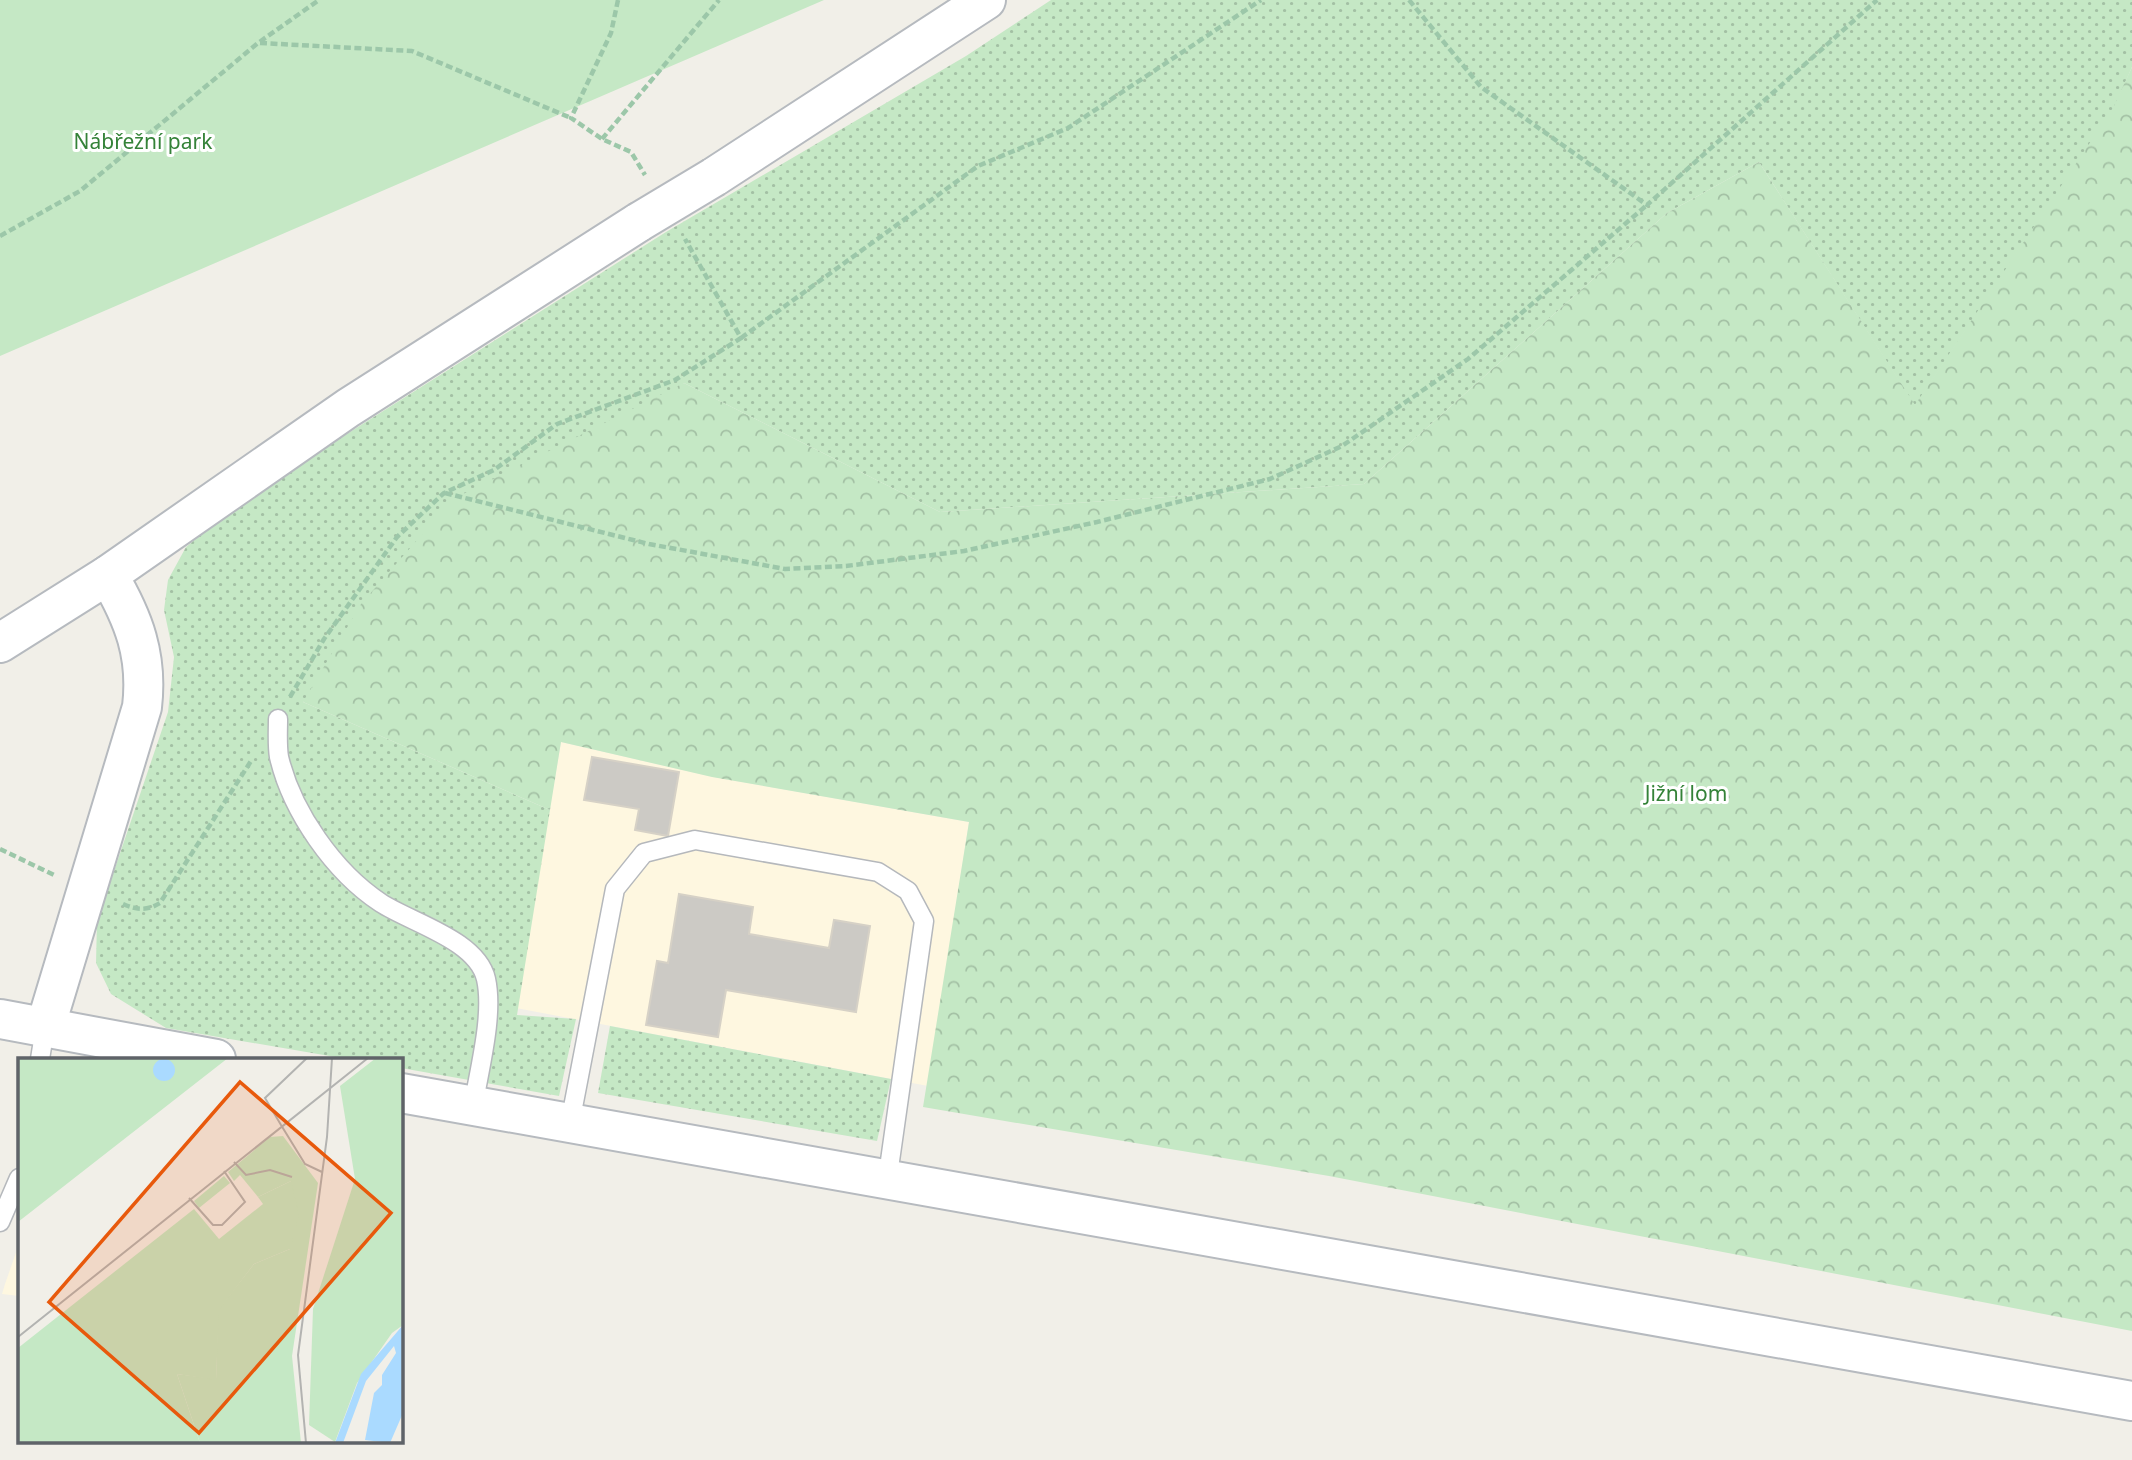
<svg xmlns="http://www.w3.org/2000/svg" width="2132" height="1460" viewBox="0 0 2132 1460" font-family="'Noto Sans',sans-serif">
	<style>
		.commercial { fill: #fef7e0 }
		.grass { fill: url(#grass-dots) }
		.forest { fill: url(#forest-crowns) }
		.green { fill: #c5e8c5 }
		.building { fill: #cccac5; stroke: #d6d1c6; stroke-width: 2 }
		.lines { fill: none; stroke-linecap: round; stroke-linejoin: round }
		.lane-casing { stroke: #b5b8bc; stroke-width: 21 }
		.secondary-casing { stroke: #b6babf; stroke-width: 42 }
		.path { stroke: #9cc7a9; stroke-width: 4.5; stroke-dasharray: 7 3.5; stroke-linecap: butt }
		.lane { stroke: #fff; stroke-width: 18 }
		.secondary { stroke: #fff; stroke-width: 38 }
		.secondary-bridge-casing { stroke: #b6babf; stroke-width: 42; stroke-linecap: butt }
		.secondary-bridge { stroke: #fff; stroke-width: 38 }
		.labels { text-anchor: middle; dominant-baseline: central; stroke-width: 6; stroke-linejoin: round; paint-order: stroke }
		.park-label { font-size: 21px; fill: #348238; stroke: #fff }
		.inset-road { fill: none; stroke: #b3b3b1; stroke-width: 2 }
		.view { fill: #e8590c; fill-opacity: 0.15; stroke: #e8590c; stroke-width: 3.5 }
		.inset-edge { fill: none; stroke: #5f6368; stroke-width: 3.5 }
	</style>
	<defs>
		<pattern id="grass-dots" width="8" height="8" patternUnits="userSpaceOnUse" patternTransform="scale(1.75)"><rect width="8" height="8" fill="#c5e8c5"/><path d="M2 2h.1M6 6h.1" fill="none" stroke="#a3c0a4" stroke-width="1.8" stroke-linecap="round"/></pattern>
		<pattern id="forest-crowns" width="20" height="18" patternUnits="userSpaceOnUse" patternTransform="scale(1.75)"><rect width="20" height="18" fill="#c5e8c5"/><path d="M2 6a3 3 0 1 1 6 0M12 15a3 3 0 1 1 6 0" fill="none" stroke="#a3c0a4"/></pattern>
	</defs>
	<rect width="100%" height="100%" fill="#f1efe8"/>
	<g class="commercial">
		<polygon points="561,742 714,777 969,822 928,1086 516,1008"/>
		<polygon points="19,1244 19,1296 2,1294 5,1284"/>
	</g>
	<g class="grass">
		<polygon points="1051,0 2132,0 2132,67 2114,108 1915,406 1759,162 1667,213 1364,484 940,512 684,383 303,702 550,810 517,1015 576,1019 559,1096 401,1068 401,1059 347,1059 166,1028 111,994 96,963 97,921 168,712 174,657 164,610 168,580 186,547 244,499 666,232 966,56"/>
		<polygon points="610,1026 891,1079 877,1141 598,1093"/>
	</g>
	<polygon class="forest" points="2132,67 2132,1331 1329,1176 923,1107 969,822 712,777 561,742 550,810 303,702 361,604 453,499 684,383 940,512 1364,484 1667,213 1759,162 1915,405 2113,108"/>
	<polygon class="green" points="0,0 824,0 0,356"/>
	<g class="building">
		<polygon points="592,757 679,772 668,836 635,830 639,809 584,800"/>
		<polygon points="679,894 753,907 749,934 829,948 834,920 870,926 856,1012 726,990 718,1037 646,1025 657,961 668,963"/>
	</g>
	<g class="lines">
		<defs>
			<g id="lane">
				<path d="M278,719C278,731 277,745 279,757C292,812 334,872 381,903C412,923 477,940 486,979C494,1015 479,1070 473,1107"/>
				<polyline points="40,1059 45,1028"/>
				<polyline points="570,1123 615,889 644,853 695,840 878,872 908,891 924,921 887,1182"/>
				<polyline points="0,1222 19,1178"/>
			</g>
			<g id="secondary">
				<polyline points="714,177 986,0"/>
				<polyline points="0,643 108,575 348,408 639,222"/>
				<polyline points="0,1019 216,1059"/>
				<path d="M45,1028L142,707C148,656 134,619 108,575"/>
				<polyline points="401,1093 2132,1401"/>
			</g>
		</defs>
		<use href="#lane" class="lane-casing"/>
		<use href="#secondary" class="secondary-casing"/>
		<g class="path">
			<polyline points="618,0 611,33 571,118 602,139 631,152 645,175"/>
			<polyline points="1409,0 1481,87 1647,205 1877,0"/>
			<polyline points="260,43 412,51 571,118"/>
			<polyline points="602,139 719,0"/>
			<polyline points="0,236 80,191 258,43 319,0"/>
			<polyline points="741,338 978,166 1068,128 1261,0"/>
			<polyline points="445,493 649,544 785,569 846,566 964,551 1097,522 1270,479 1342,446 1468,359 1647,205"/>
			<polyline points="290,697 324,639 397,537 444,493 494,470 557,424 675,380 741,338 685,239"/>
			<polyline points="0,849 54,875"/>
			<path d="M123,904C137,910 147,911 160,903L251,761"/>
		</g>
		<use href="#lane" class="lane"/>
		<use href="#secondary" class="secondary"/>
		<defs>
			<polyline id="secondary-bridge" points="639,222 714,177"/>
		</defs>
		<use href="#secondary-bridge" class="secondary-bridge-casing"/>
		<use href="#secondary-bridge" class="secondary-bridge"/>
	</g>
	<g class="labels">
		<g class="park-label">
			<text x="143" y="141">Nábřežní park</text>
			<text x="1686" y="793">Jižní lom</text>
		</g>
	</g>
	<g transform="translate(18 1058)">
		<rect width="385" height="385" fill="#f1efe8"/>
		<path d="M0,0H210L0,164ZM265,78L300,125L274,298L283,385H182L159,316L198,321L200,252L236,206L272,191L273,123L240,139L222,117L216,123L210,114L252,79ZM206,118L212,125L181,150L176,143Z" fill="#c5e8c5"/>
		<path d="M273,123L281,157L272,191L236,206L201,252L198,322L159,316L182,385H0V290L176,151L201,181L245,146L240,139Z" fill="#c5e8c5"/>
		<path d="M358,0H385V267L374,275L339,325L317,384L291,367L295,251L337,121L322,28Z" fill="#c5e8c5"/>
		<path d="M135 12a11 11 0 1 1 22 0a11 11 0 1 1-22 0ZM385,267V355L372,385L347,382L356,335L364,327V317L378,295L376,288L348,323L325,385H317L343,316Z" fill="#aadaff"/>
		<path class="inset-road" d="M263,67L247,40L289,0M263,67L287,106L304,114M216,104L228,117L252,112L274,119M171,140L195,167H204L227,144L206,113M0,279L350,0M288,385L280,297L309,79L314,0"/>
		<path class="view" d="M222,24L373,155L181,375L31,244Z"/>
		<rect width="385" height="385" class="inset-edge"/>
	</g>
</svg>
